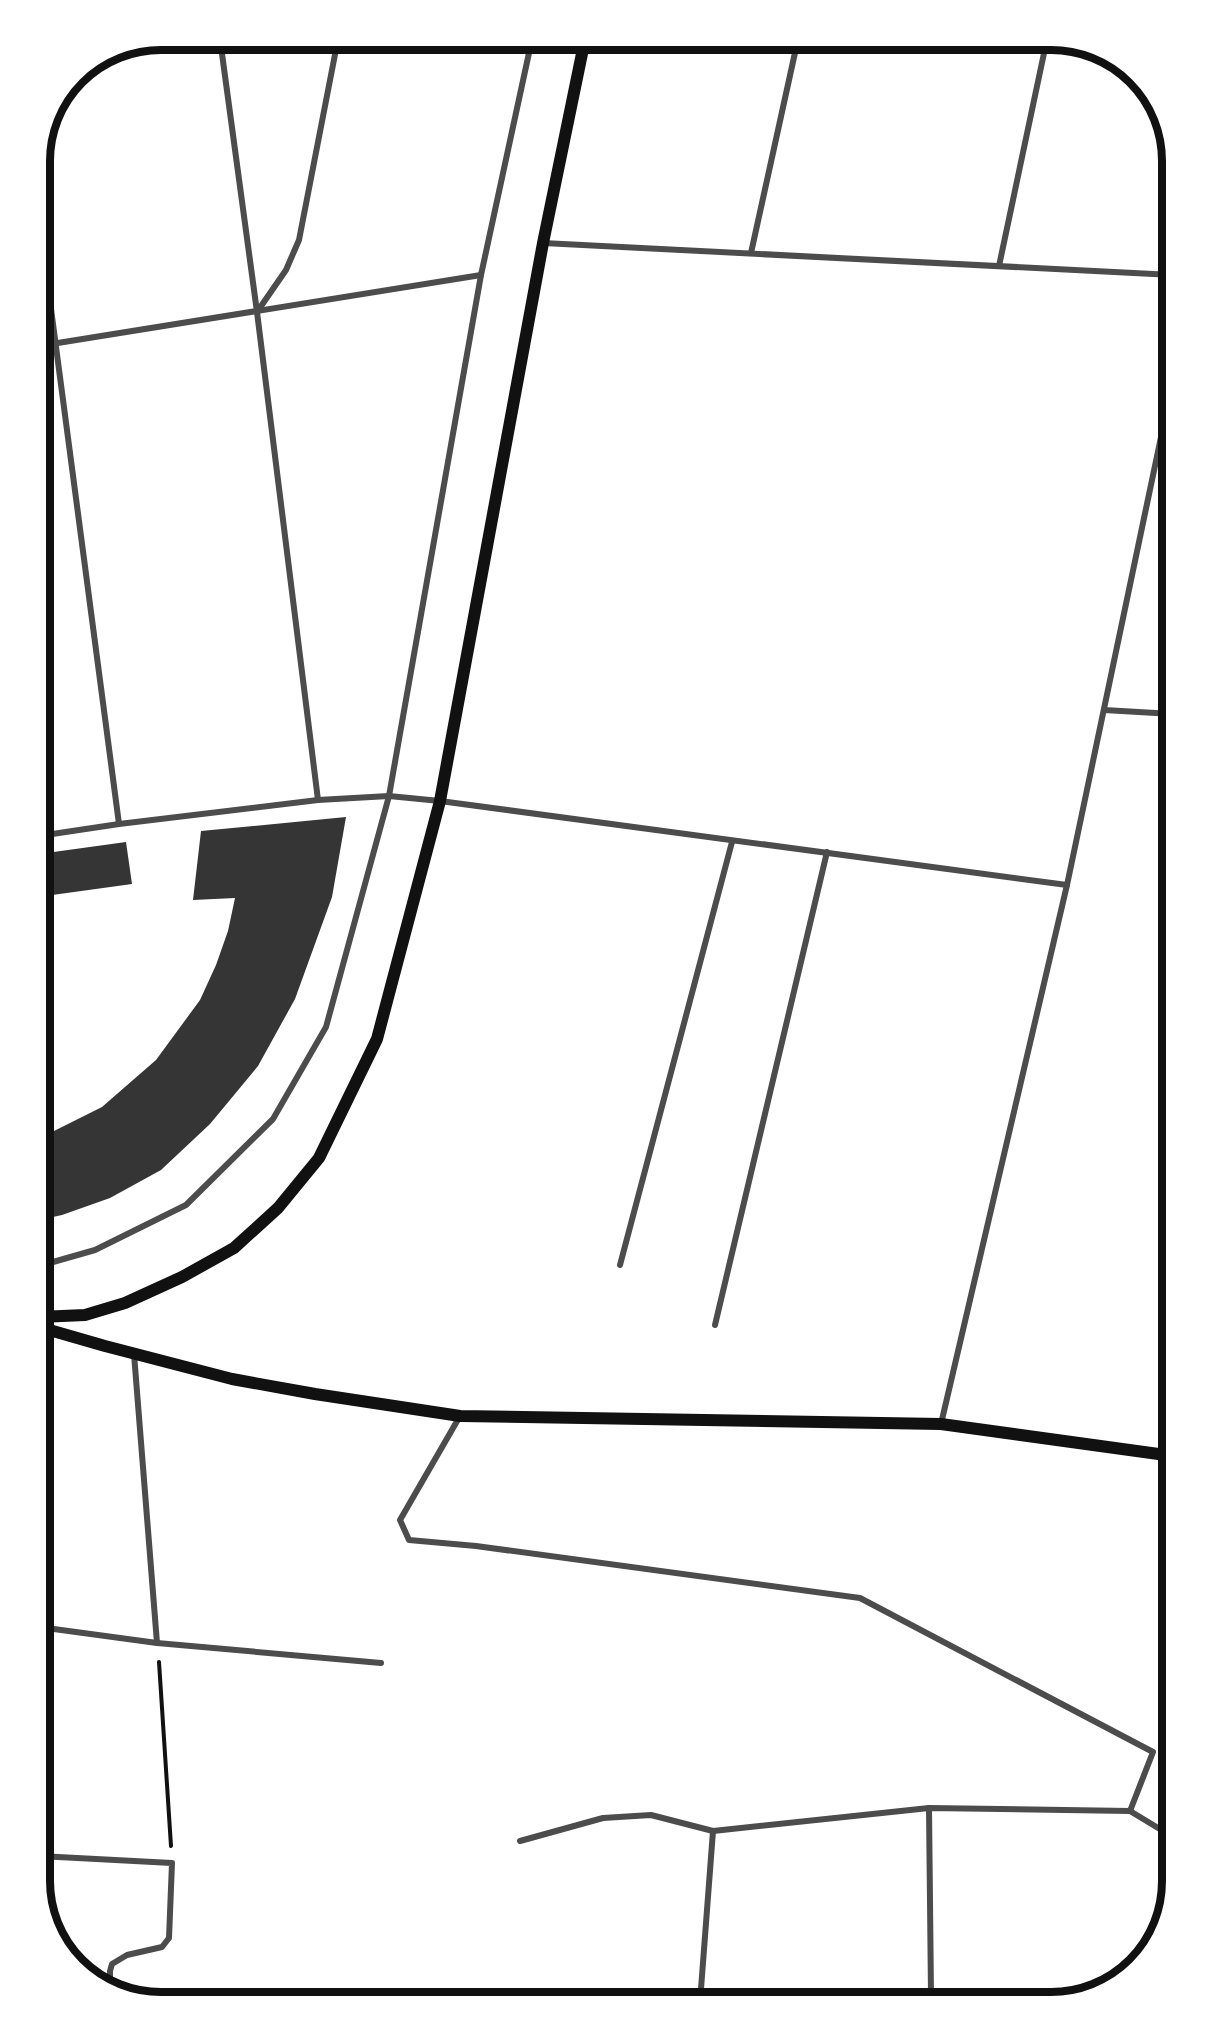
<svg xmlns="http://www.w3.org/2000/svg" width="1212" height="2041" viewBox="0 0 1212 2041" font-family="'IBM Plex Sans',sans-serif">
	<style>
		.building { fill: #353535 }
		.lines { fill: none; stroke-linecap: round; stroke-linejoin: round }
		.path { stroke: #111; stroke-width: 4 }
		.minor { stroke: #4c4c4c; stroke-width: 6 }
		.secondary { stroke: #111; stroke-width: 12 }
		.rim { fill: none; stroke: #111; stroke-width: 8 }
	</style>
	<rect width="100%" height="100%" fill="#fff"/>
	<g class="building">
		<polygon points="346,817 332,897 295,999 258,1066 210,1124 161,1170 110,1198 62,1215 39,1220 39,1136 50,1133 102,1107 156,1060 200,1000 216,965 228,931 235,898 193,900 201,831"/>
		<polygon points="126,842 132,884 45,896 51,941 39,943 39,854"/>
	</g>
	<g class="lines">
		<polyline class="path" points="159,1662 171,1846"/>
		<g class="minor">
			<polyline points="220,39 257,312 318,800"/>
			<polyline points="39,218 119,824"/>
			<polyline points="543,243 1173,275"/>
			<polyline points="751,253 798,39"/>
			<polyline points="999,266 1047,39"/>
			<polyline points="257,312 286,270 299,240 338,39"/>
			<polyline points="39,346 481,275"/>
			<polyline points="1104,710 1173,714"/>
			<polyline points="39,836 119,824 318,800 389,796 440,801 1067,885"/>
			<polyline points="620,1265 732,842"/>
			<polyline points="39,1266 95,1250 186,1205 273,1119 326,1027 389,796 481,275 532,39"/>
			<polyline points="715,1325 827,852"/>
			<polyline points="134,1354 157,1643"/>
			<polyline points="460,1416 400,1520 409,1540 476,1546 860,1598 1153,1752 1130,1811"/>
			<polyline points="941,1424 1067,885 1173,380"/>
			<polyline points="39,1627 157,1643 381,1663"/>
			<polyline points="929,1808 931,1995"/>
			<polyline points="520,1841 603,1818 651,1815 713,1831 929,1808 1130,1811 1173,1837"/>
			<polyline points="39,1856 172,1863 169,1938 162,1947 127,1955 112,1964 110,1971 110,1987"/>
			<polyline points="700,2002 713,1831"/>
		</g>
		<g class="secondary">
			<polyline points="39,1317 85,1315 125,1303 182,1277 234,1248 278,1208 319,1158 377,1039 440,801 543,243 585,39"/>
			<polyline points="39,1327 105,1346 232,1379 315,1394 460,1416 941,1424 1173,1456"/>
		</g>
	</g>
	<path d="M0 0H1212V2041H0ZM161 50H1051A111 111 0 0 1 1162 161V1881A111 111 0 0 1 1051 1992H161A111 111 0 0 1 50 1881V161A111 111 0 0 1 161 50Z" fill="#fff" fill-rule="evenodd"/>
	<path class="rim" d="M161 50H1051A111 111 0 0 1 1162 161V1881A111 111 0 0 1 1051 1992H161A111 111 0 0 1 50 1881V161A111 111 0 0 1 161 50Z"/>
</svg>
